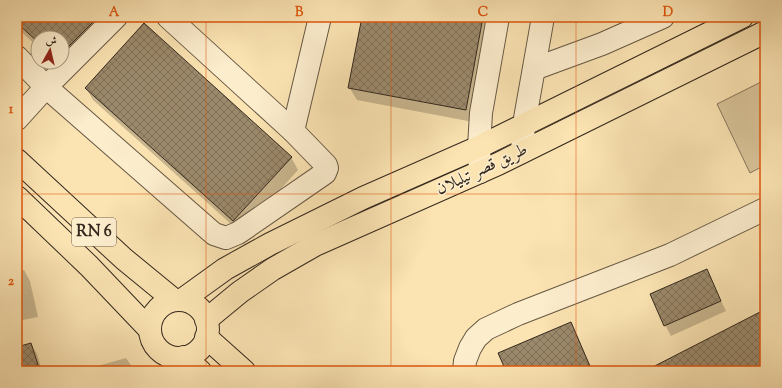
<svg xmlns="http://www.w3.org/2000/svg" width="782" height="388" viewBox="0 0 782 388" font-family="'Sorts Mill Goudy',Amiri,serif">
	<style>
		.park { fill: #d9c399; stroke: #86765c }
		.shadow { fill: #0003 }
		.building { fill: url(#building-cross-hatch); stroke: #34281e }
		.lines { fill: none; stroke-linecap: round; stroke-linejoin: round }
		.minor-casing { stroke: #665743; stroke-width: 24 }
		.major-casing { stroke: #34281e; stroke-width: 24 }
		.minor { stroke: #fcedcd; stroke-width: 22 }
		.major { stroke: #fbe3b2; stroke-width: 22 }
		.grid { fill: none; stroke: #df570d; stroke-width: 1; stroke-opacity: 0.55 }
		.labels { text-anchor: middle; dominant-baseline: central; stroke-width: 3; stroke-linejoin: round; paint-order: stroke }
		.shield { fill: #fcedcd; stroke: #706352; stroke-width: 1 }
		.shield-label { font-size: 16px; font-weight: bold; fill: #34281e }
		.street-label { font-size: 17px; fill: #34281e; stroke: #fcedcd }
		.neatline { fill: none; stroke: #df570d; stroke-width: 1.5 }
		.grid-label { font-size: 13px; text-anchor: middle; font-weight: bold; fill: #df570d }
	</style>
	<defs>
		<pattern id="building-cross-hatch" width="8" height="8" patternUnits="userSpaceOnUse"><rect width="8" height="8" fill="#9b896b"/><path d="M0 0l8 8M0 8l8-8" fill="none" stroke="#7f7057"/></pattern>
	</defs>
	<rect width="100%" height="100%" fill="#fbe3b2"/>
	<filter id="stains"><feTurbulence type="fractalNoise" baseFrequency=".005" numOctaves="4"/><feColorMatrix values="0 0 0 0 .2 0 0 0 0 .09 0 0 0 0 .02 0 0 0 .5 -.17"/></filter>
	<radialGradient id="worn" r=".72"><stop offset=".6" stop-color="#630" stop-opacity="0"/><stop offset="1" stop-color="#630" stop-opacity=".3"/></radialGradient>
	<polygon class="park" points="765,80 765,165 750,173 717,104"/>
	<g class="shadow">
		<polygon points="17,17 118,17 64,71 54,62 62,62 62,38 38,38 38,47 17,28"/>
		<polygon points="363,17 492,17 473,122 357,100 349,87"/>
		<polygon points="616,17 661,17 626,35"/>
		<polygon points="86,88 291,157 298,170 241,233 93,100"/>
		<polygon points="24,270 30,281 38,317 17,321 17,272"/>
		<polygon points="706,270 726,311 671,336 665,325"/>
		<polygon points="570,324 576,334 593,371 507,371"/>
		<polygon points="31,344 37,354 42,371 17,371 17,348"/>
		<polygon points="126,358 135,371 80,371"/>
	</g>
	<g class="building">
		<polygon points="17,17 98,17 62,53 62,38 38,38 38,42 17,23"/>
		<polygon points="362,17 483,17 466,110 348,88"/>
		<polygon points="144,23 292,157 233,221 85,88"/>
		<polygon points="707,269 721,301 664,326 650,294"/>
		<polygon points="760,312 765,323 765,371 645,371"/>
		<polygon points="571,322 592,371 506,371 498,353"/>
		<polygon points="31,343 40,371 17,371 17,347"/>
	</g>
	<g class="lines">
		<defs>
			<g id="minor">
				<polyline points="17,57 46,87 214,234 226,238 238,233 325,173 327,168 326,165 293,131 168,17"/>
				<polyline points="534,69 602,44 663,17"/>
				<polyline points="17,119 46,87 116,17"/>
				<polyline points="293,131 320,17"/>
				<polyline points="522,152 524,124 543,17"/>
				<polyline points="480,172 479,147 481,113 498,17"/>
				<polyline points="464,371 465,361 470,348 476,338 486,329 518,314 670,255 765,209"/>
			</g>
			<g id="major">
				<polyline points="17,160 124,259 174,300"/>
				<polyline points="17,197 89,266 150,330"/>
				<polyline points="182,300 225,269 270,244 363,198 479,147 742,17"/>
				<circle cx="179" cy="329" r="29"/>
				<polyline points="206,320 240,292 273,269 315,245 498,164 765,32"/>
				<polyline points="206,337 244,371"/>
				<polyline points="184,357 200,371"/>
			</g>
		</defs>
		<use href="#minor" class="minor-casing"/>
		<use href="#major" class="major-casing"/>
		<use href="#minor" class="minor"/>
		<use href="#major" class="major"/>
	</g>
	<path class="grid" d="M206,17V371M391,17V371M576,17V371M17,194H765"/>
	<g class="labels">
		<rect class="shield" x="72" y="218" width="44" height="28" rx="3"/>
		<g class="shield-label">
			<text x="94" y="232">RN 6</text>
		</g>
		<g class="street-label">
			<text transform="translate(482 170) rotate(-25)">طريق قصر تيليلان</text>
		</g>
	</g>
	<rect width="782" height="388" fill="none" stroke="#fbe3b2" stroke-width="44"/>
	<g transform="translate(50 50) rotate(8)"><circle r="19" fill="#fcedcd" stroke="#ac9e87"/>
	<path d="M0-3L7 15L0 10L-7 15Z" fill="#8f2418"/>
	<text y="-6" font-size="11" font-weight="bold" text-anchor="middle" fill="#34281e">ش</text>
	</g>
	<rect x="22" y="22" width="738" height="344" class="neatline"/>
	<g class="grid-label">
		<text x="114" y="16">A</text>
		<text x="299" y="16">B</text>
		<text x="483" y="16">C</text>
		<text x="668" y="16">D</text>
		<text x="11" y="113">1</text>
		<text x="11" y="285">2</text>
	</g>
	<rect width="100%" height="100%" filter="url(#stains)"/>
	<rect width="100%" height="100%" fill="url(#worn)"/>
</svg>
